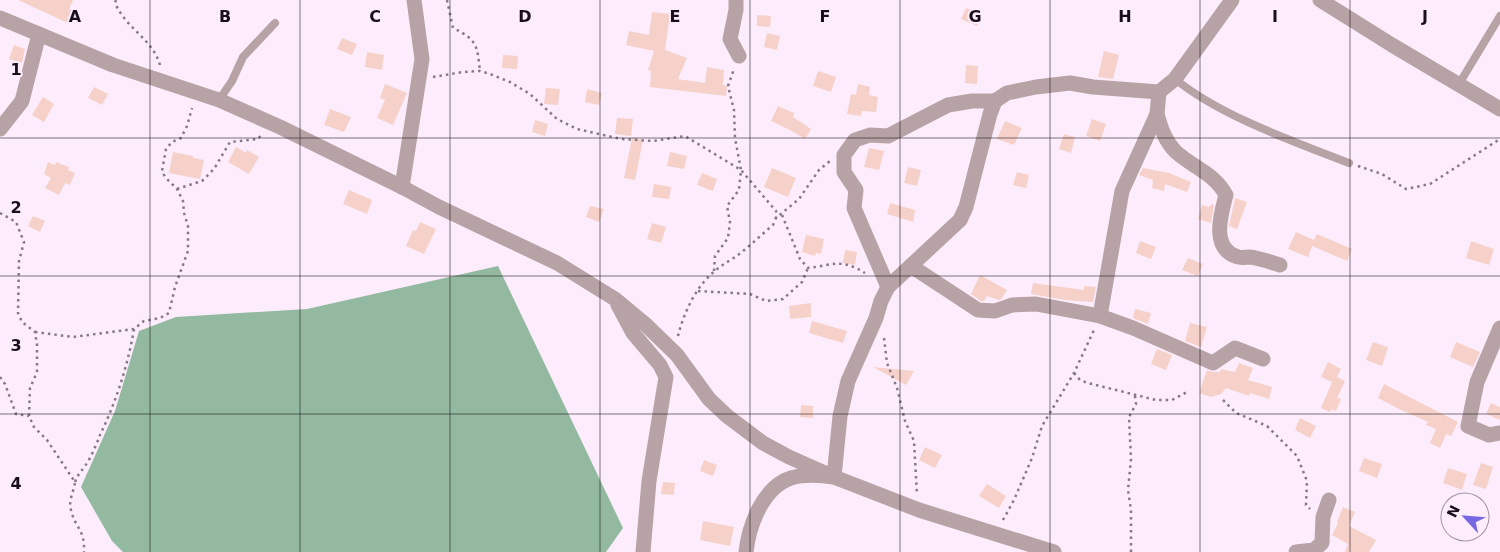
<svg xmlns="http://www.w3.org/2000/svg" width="1500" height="552" viewBox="0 0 1500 552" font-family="'DejaVu Sans',sans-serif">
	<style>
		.forest { fill: #93b9a0 }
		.building { fill: #f6d1c9 }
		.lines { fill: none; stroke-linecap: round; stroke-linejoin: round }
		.path { stroke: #867985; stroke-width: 2.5; stroke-dasharray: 2.5 4; stroke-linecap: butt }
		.service { stroke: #b7a3a5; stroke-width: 8 }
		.minor { stroke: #b7a3a5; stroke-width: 15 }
		.grid { fill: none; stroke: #180f18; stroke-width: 1; stroke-opacity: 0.55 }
		.grid-label { font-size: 16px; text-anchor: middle; font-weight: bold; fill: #180f18; stroke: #fdedfc; stroke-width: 4; stroke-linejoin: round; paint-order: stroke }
	</style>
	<rect width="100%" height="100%" fill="#fdedfc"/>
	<polygon class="forest" points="498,266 623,528 606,552 123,552 112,541 81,487 115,411 139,331 176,317 307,309"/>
	<g class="building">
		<polygon points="18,0 73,0 69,9 75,11 70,24"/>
		<polygon points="966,8 982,15 977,26 961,19"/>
		<polygon points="652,12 670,14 665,50 687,58 678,79 705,83 707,67 724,70 723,85 727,86 726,96 650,87 651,71 648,70 654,51 626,45 629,31 649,35"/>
		<polygon points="757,15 771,16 770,27 757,26"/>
		<polygon points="767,33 780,36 777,50 764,47"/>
		<polygon points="342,38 357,44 352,55 337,49"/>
		<polygon points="14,45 25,49 22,63 9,59"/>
		<polygon points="1104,51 1119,55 1113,79 1098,77"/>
		<polygon points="367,52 384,55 382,70 365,67"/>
		<polygon points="503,55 518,56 517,69 502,68"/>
		<polygon points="966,65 978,66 977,84 965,83"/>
		<polygon points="818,71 836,77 831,92 813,86"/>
		<polygon points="385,84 407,93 393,125 377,118 385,100 380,98"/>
		<polygon points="858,84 870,87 869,95 878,97 876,112 862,111 861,116 847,114 851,94 856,95"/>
		<polygon points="94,87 108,94 102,105 88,98"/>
		<polygon points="546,88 560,89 558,105 544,104"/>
		<polygon points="587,89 602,93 599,105 585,102"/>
		<polygon points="43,97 54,104 44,122 32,115"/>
		<polygon points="778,106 794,113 793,117 811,129 805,139 790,130 771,121"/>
		<polygon points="330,109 351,117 344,132 324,125"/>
		<polygon points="617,118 633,119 631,136 615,134"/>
		<polygon points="1092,119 1106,124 1100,141 1086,136"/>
		<polygon points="535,120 548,124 545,136 532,132"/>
		<polygon points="1005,121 1022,128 1014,145 997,139"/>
		<polygon points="1064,134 1075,137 1071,153 1059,149"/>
		<polygon points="632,138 643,140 635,180 624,178"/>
		<polygon points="236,147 246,153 247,150 259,157 249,174 228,162"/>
		<polygon points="869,148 884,151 879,170 864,167"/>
		<polygon points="173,152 193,156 193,158 204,160 200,179 169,173"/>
		<polygon points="670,152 687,156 684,169 667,166"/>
		<polygon points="48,162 55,165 56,162 69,167 68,170 75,173 70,185 65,183 59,195 45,188 51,178 44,174"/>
		<polygon points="908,167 921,170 917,186 904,183"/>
		<polygon points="772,168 796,178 788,197 764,187"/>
		<polygon points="1143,168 1169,173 1191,182 1187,192 1165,184 1164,191 1152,188 1153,180 1139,175"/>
		<polygon points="1017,172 1029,175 1026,188 1013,185"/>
		<polygon points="702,173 717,179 713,191 697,185"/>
		<polygon points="654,184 671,187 669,199 652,197"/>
		<polygon points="349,190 372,200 367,214 343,204"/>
		<polygon points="1235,198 1247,202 1237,229 1229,226"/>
		<polygon points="890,203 915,210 913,222 887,214"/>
		<polygon points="1211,204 1214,205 1211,223 1198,219 1202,205 1210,207"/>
		<polygon points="590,206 604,209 599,222 586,217"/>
		<polygon points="33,216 45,221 40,232 28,226"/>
		<polygon points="420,222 436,229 424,254 406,246 413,230 416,231"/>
		<polygon points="652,223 666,227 661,243 647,239"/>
		<polygon points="1296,232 1314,240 1317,234 1352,249 1347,261 1312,246 1308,257 1288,249"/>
		<polygon points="806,235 824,239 821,254 816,253 815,256 802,252"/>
		<polygon points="1140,241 1156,247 1151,259 1136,253"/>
		<polygon points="1471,241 1494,249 1489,265 1466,258"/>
		<polygon points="845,250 857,252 855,265 843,263"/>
		<polygon points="1188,258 1203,264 1198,276 1182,270"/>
		<polygon points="980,275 1007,290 1002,298 999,300 987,296 984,301 981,301 971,294"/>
		<polygon points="1033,283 1084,290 1084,286 1096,287 1093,302 1065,300 1031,294"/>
		<polygon points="811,303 811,317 790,319 789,306"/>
		<polygon points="1135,309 1151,313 1148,324 1133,318"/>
		<polygon points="812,321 847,331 843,343 809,333"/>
		<polygon points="1190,323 1207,327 1201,347 1185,341"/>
		<polygon points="1373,342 1388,347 1382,366 1366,360"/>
		<polygon points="1456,342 1480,352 1473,367 1450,357"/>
		<polygon points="1157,349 1172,355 1166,370 1151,364"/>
		<polygon points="1328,362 1341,369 1337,377 1345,381 1337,398 1341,399 1336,411 1332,409 1330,412 1321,408 1332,382 1321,377"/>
		<polygon points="1239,363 1253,368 1248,380 1272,387 1269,399 1250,393 1249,396 1226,388 1221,394 1211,397 1199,393 1207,370 1213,372 1220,372 1221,369 1235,372"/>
		<polygon points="873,367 914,371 906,385"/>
		<polygon points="1384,384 1458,422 1451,436 1446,434 1440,448 1430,443 1436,429 1426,425 1428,422 1401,410 1378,398"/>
		<polygon points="1491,403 1500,407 1500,420 1486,414"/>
		<polygon points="801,405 813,406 813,418 800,417"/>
		<polygon points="1300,418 1316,426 1310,438 1295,430"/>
		<polygon points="925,447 942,455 935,468 919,460"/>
		<polygon points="1364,458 1382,464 1377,478 1359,471"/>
		<polygon points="704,460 717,465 713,476 700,471"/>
		<polygon points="1481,463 1493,467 1486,489 1473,485"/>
		<polygon points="1448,468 1467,474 1462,490 1443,483"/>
		<polygon points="663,482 675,483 674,495 661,494"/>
		<polygon points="987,484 1006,496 999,508 979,496"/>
		<polygon points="1343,507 1355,512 1349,526 1376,540 1369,552 1345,552 1348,544 1332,535 1338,523 1337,522"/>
		<polygon points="703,521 734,527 730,546 700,540"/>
	</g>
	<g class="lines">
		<g class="path">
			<path d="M116,0L115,3C127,30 152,38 160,65"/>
			<path d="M447,0L453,28C478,40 477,46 480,71"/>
			<polyline points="433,77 463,72 480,71 490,74 510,82 530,94 557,119 577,129 621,139 653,141 685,136 741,170 776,211 776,218"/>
			<polyline points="1358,166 1382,174 1406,189 1430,184 1500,139"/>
			<polyline points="177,189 202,181 214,169 230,142 258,139 262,134"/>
			<path d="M0,213L16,222L24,242L19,261L18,313L22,322L35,332L37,345V372L30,388L29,416L34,427L47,440L75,482C74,492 68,500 71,510C75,528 85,529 84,552"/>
			<path d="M782,215L800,259L808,268C833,265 841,258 865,273"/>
			<polyline points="714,271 715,256 728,238 730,222 727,206 739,190 741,170 735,138 734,110 728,86 734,69"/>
			<polyline points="698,291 750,294 766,301 783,299 802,282 808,268"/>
			<polyline points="35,332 73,337 134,329 144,321 160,318 169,313 175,287 188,251 188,226 184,213 183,201 177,189 165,177 162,171 166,149 172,142 181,138 187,126 192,108"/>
			<path d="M678,336C684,312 696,286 716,270C723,264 731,260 738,255C750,246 761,235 773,225L776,218L799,199L819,170L830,161"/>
			<polyline points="884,338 887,363 897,388 905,421 914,441 917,495"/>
			<polyline points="1074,373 1080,380 1088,383 1156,400 1172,400 1189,391"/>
			<polyline points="0,377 5,384 16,414 29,416"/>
			<polyline points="1223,400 1236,413 1267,426 1297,456 1307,481 1306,505 1310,509"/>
			<path d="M75,482C78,474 80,473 85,466C91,458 96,445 100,435C116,402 128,365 134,329"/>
			<polyline points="1003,520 1014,500 1032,458 1042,426 1074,373 1094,330"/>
			<polyline points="1131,552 1131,510 1128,490 1131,459 1129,417 1136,404 1135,396"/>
		</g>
		<g class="service">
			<path d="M1175,79C1222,117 1293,141 1349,163"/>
			<polyline points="1459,84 1500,16"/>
			<polyline points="219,100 232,81 243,57 275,23"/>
		</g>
		<g class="minor">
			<polyline points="736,0 736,10 730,39 739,56"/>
			<polyline points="1320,0 1392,45 1500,109"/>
			<polyline points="0,18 113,65 219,100 280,127 402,187 439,207 557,263 615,299 645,324 677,355 709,399 727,416 763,443 789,457 834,477 919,510 1054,552"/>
			<path d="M1157,114C1161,128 1165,141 1176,152C1194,168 1214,173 1226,195C1221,214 1210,249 1238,257C1241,258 1246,257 1249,257C1260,258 1270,262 1280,265"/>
			<polyline points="0,129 22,101 39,34"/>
			<polyline points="402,187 422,59 414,0"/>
			<polyline points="911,266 978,310 995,311 1012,305 1036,304 1100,316 1122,191 1157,114 1159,92"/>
			<polyline points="888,287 854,208 856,190 844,172 844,155 855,140 870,135 888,136 948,105 972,101 995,101"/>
			<polyline points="618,305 633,333 660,365 666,377 649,481 643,552"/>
			<polyline points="1100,316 1133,328 1213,363 1235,348 1263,359"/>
			<polyline points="1500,328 1477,382 1468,426 1489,435 1500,433"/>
			<path d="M746,552C749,525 763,487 791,478C805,474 820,475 834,477L840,416L848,381L876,318L881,301L888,287L960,220L966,207L990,114L995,101L1007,93L1036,87L1070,83L1093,87L1159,92L1175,79L1232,0"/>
			<polyline points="1296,552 1314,550 1322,543 1323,517 1329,500"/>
		</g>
	</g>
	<path class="grid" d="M150,0V552M300,0V552M450,0V552M600,0V552M750,0V552M900,0V552M1050,0V552M1200,0V552M1350,0V552M0,138H1500M0,276H1500M0,414H1500"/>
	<g class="grid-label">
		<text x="75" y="22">A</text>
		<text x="225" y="22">B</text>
		<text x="375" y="22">C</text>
		<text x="525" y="22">D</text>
		<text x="675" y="22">E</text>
		<text x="825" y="22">F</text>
		<text x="975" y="22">G</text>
		<text x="1125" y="22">H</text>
		<text x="1275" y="22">I</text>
		<text x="1425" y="22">J</text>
		<text x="16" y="75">1</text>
		<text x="16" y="213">2</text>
		<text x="16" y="351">3</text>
		<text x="16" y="489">4</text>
	</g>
	<g transform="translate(1465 517) rotate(296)"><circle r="24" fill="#fdedfc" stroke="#a194a1"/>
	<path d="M0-4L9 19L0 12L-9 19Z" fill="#7668e3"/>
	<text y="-8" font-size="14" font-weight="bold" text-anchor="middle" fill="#180f18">N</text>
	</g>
</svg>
